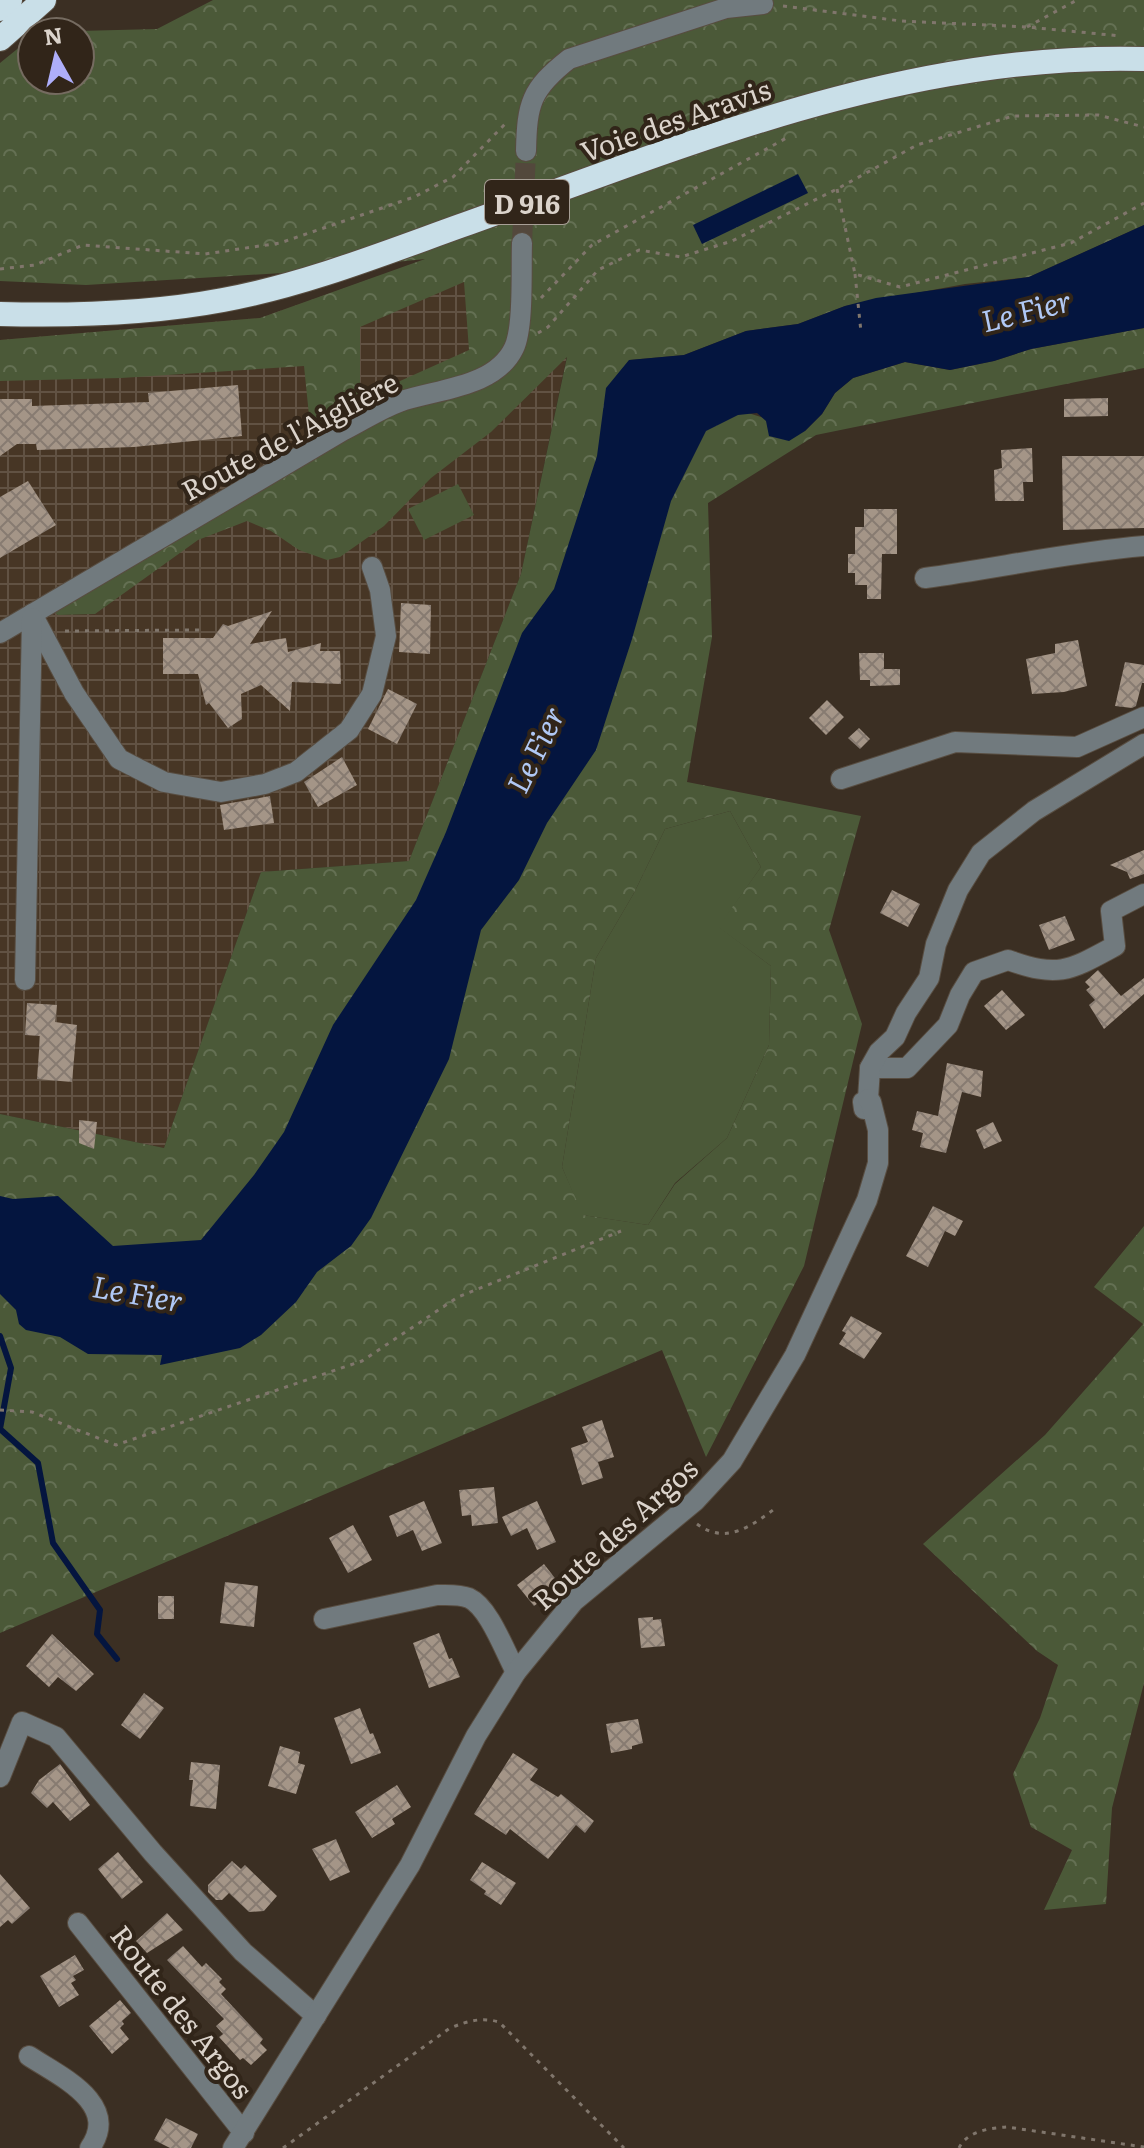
<svg xmlns="http://www.w3.org/2000/svg" width="1144" height="2148" viewBox="0 0 1144 2148" font-family="Literata,serif">
	<style>
		.industrial { fill: url(#industrial-grid) }
		.green { fill: #4b5938 }
		.forest { fill: url(#forest-crowns); fill-rule: evenodd }
		.water { fill: #04153f }
		.lines { fill: none; stroke-linecap: round; stroke-linejoin: round }
		.stream { stroke: #04153f; stroke-width: 6 }
		.building { fill: url(#building-cross-hatch) }
		.minor-tunnel { stroke: #53483c; stroke-width: 20; stroke-dasharray: 20 10; stroke-linecap: butt }
		.minor-casing { stroke: #584d41; stroke-width: 22 }
		.highway-casing { stroke: #584d41; stroke-width: 26 }
		.path { stroke: #80766c; stroke-width: 3; stroke-dasharray: 4 6; stroke-linecap: butt }
		.minor { stroke: #717a7e; stroke-width: 20 }
		.highway { stroke: #c9dfe8; stroke-width: 24 }
		.labels { text-anchor: middle; dominant-baseline: central; stroke-width: 8; stroke-linejoin: round; paint-order: stroke }
		.shield { fill: #312519; stroke: #a89f96; stroke-width: 2 }
		.shield-label { font-size: 26px; font-weight: bold; fill: #dbd3cb }
		.street-label { font-size: 28px; fill: #dbd3cb; stroke: #312519 }
		.water-label { font-size: 30px; font-style: italic; fill: #b0c8f5; stroke: #312519 }
	</style>
	<defs>
		<pattern id="industrial-grid" width="8" height="8" patternUnits="userSpaceOnUse" patternTransform="scale(2)"><rect width="8" height="8" fill="#473625"/><path d="M0 4h8M4 0v8" fill="none" stroke="#615243"/></pattern>
		<pattern id="forest-crowns" width="20" height="18" patternUnits="userSpaceOnUse" patternTransform="scale(2)"><rect width="20" height="18" fill="#4b5938"/><path d="M2 6a3 3 0 1 1 6 0M12 15a3 3 0 1 1 6 0" fill="none" stroke="#647053"/></pattern>
		<pattern id="building-cross-hatch" width="8" height="8" patternUnits="userSpaceOnUse" patternTransform="scale(2)"><rect width="8" height="8" fill="#a49587"/><path d="M0 0l8 8M0 8l8-8" fill="none" stroke="#877b71"/></pattern>
	</defs>
	<rect width="100%" height="100%" fill="#3b2f23"/>
	<polygon class="industrial" points="430,258 567,355 521,574 409,861 261,872 164,1148 0,1114 0,340 260,318"/>
	<g class="green">
		<polygon points="458,484 474,515 424,540 408,509"/>
		<polygon points="730,811 761,867 719,927 771,966 769,1045 727,1138 675,1183 648,1225 582,1215 562,1167 596,958 634,893 665,829"/>
	</g>
	<g class="forest">
		<path d="M213,0H1144V225L1029,277L965,284L845,306L798,324L746,331L684,355L630,360L620,372L805,431L822,414L835,393L853,378L905,362L950,370L994,361L1031,349L1144,328V368L816,435L708,503L712,637L687,782L861,816L829,930L862,1024L804,1266L706,1457L662,1350L0,1633V1114L164,1148L261,872L409,861L521,574L567,357L491,432L431,478L384,526L340,557L327,560L299,550L271,531L247,521L198,540L95,614L58,615L51,610L313,455L304,366L121,378L0,381V340L260,318L425,259L299,272L86,285L0,281V63L32,37V80H80V32H39L157,29ZM464,282L469,350L360,399V327ZM730,811L761,867L718,927L771,966L769,1045L727,1138L675,1184L648,1225L583,1215L562,1167L596,958L634,893L665,829Z"/>
		<polygon points="1144,1226 1144,1683 1112,1808 1106,1904 1044,1910 1072,1850 1031,1827 1013,1774 1040,1718 1058,1665 1037,1651 923,1544 1045,1435 1143,1324 1094,1287"/>
	</g>
	<g class="water">
		<polygon points="798,174 808,193 702,244 693,225"/>
		<polygon points="1144,225 1144,328 1031,349 994,361 950,370 905,362 853,378 835,393 822,414 805,431 789,441 769,436 766,421 757,413 738,415 706,431 671,501 632,639 596,750 547,823 519,880 481,930 449,1059 371,1218 351,1246 317,1272 296,1302 261,1335 240,1348 160,1365 162,1355 88,1354 60,1337 26,1330 19,1324 16,1310 0,1294 0,1196 13,1199 58,1196 113,1246 201,1240 254,1175 284,1132 333,1025 416,900 446,832 522,633 554,589 597,456 606,388 629,360 684,355 746,331 798,324 845,306 876,298 1029,277"/>
	</g>
	<g class="lines">
		<polyline class="stream" points="0,1336 11,1368 0,1429 38,1463 53,1543 100,1610 97,1634 117,1659"/>
	</g>
	<g class="building">
		<polygon points="238,385 242,436 134,447 37,450 36,444 17,444 0,456 0,399 32,399 32,406 149,402 148,393"/>
		<polygon points="1108,398 1108,416 1064,417 1064,399"/>
		<polygon points="1032,448 1033,482 1023,482 1024,501 995,501 994,470 1002,468 1001,450"/>
		<polygon points="1062,456 1144,456 1144,528 1063,530"/>
		<polygon points="28,481 56,525 0,558 0,497"/>
		<polygon points="864,509 897,509 897,554 882,554 881,599 867,599 867,585 855,585 855,573 848,573 848,554 855,554 855,527 864,527"/>
		<polygon points="401,603 431,605 430,654 399,652"/>
		<polygon points="272,611 250,644 286,638 288,652 321,643 320,651 340,651 341,684 292,682 290,711 261,685 241,694 242,719 228,728 209,703 206,705 198,674 163,674 163,638 213,638 223,624 228,626"/>
		<polygon points="1078,640 1087,686 1064,692 1032,694 1026,659 1055,653 1055,644"/>
		<polygon points="859,653 884,653 884,669 900,669 900,685 870,686 870,680 860,680"/>
		<polygon points="1125,662 1144,665 1144,683 1142,683 1136,706 1132,708 1115,706"/>
		<polygon points="388,689 417,704 397,744 368,729"/>
		<polygon points="827,700 844,717 826,735 809,718"/>
		<polygon points="859,728 870,739 860,749 848,738"/>
		<polygon points="342,757 357,785 318,807 304,782"/>
		<polygon points="270,796 274,823 224,830 220,805"/>
		<polygon points="1144,850 1144,874 1130,879 1127,872 1110,865"/>
		<polygon points="892,890 920,904 908,927 880,913"/>
		<polygon points="1065,916 1075,940 1049,950 1039,925"/>
		<polygon points="1098,970 1121,996 1144,978 1144,994 1104,1029 1089,1005 1095,1000 1086,990 1090,987 1085,982"/>
		<polygon points="1002,990 1025,1015 1006,1030 984,1006"/>
		<polygon points="27,1003 57,1005 55,1022 77,1025 72,1082 37,1079 40,1036 25,1035"/>
		<polygon points="947,1063 983,1071 981,1097 962,1092 946,1153 920,1147 923,1133 912,1130 917,1111 938,1116"/>
		<polygon points="79,1120 97,1122 94,1149 79,1143"/>
		<polygon points="993,1122 1002,1141 984,1149 976,1130"/>
		<polygon points="933,1206 963,1221 955,1236 945,1231 928,1267 906,1256"/>
		<polygon points="851,1316 882,1333 864,1359 839,1344 846,1333 842,1331"/>
		<polygon points="602,1420 614,1457 598,1462 603,1478 582,1485 571,1448 588,1442 582,1427"/>
		<polygon points="494,1487 498,1523 472,1526 471,1515 462,1516 459,1490"/>
		<polygon points="424,1501 442,1543 422,1551 413,1530 397,1537 389,1516"/>
		<polygon points="537,1501 556,1542 537,1550 527,1528 511,1536 502,1517"/>
		<polygon points="353,1525 372,1560 348,1573 329,1538"/>
		<polygon points="544,1564 561,1586 534,1606 517,1585"/>
		<polygon points="225,1582 258,1586 254,1627 220,1623"/>
		<rect x="158" y="1596" width="16" height="23"/>
		<polygon points="653,1617 653,1620 661,1619 665,1646 641,1648 638,1618"/>
		<polygon points="439,1633 449,1659 452,1658 460,1677 429,1688 413,1643"/>
		<polygon points="52,1634 94,1674 76,1691 58,1677 49,1687 26,1666"/>
		<polygon points="144,1693 164,1708 140,1739 121,1725"/>
		<polygon points="360,1708 370,1734 373,1733 381,1753 351,1764 334,1718"/>
		<polygon points="638,1719 643,1743 632,1746 632,1749 611,1753 606,1724"/>
		<polygon points="280,1746 300,1752 298,1763 305,1765 296,1794 268,1786"/>
		<polygon points="513,1753 538,1769 530,1780 558,1797 561,1794 594,1821 585,1833 576,1825 548,1859 510,1829 506,1835 474,1814"/>
		<polygon points="191,1762 220,1765 216,1809 190,1806 193,1780 189,1780"/>
		<polygon points="60,1764 90,1805 70,1821 53,1802 47,1808 31,1793 39,1780"/>
		<polygon points="397,1785 411,1807 392,1819 395,1824 372,1838 355,1812"/>
		<polygon points="336,1839 350,1872 330,1881 312,1849"/>
		<polygon points="118,1852 143,1882 122,1899 98,1869"/>
		<polygon points="232,1861 241,1869 245,1865 277,1896 264,1911 249,1912 229,1893 222,1900 216,1900 208,1892 208,1885"/>
		<polygon points="482,1862 516,1883 501,1905 484,1894 486,1891 470,1880"/>
		<polygon points="0,1874 30,1908 12,1924 8,1920 0,1927"/>
		<polygon points="167,1913 183,1930 147,1953 136,1941"/>
		<polygon points="183,1946 202,1967 206,1963 222,1979 219,1982 226,1989 221,1994 263,2039 260,2043 267,2050 251,2065 243,2058 240,2060 219,2037 223,2034 216,2026 224,2019 167,1960"/>
		<polygon points="75,1955 84,1970 73,1976 76,1980 71,1983 79,1995 59,2007 40,1976"/>
		<polygon points="120,2000 131,2013 122,2021 124,2024 120,2028 129,2039 112,2054 89,2026"/>
		<polygon points="166,2118 198,2134 191,2148 170,2148 154,2140"/>
	</g>
	<g class="lines">
		<polyline class="minor-tunnel" points="522,243 526,151"/>
		<defs>
			<g id="minor">
				<path d="M526,151C527,103 531,89 569,59L726,8L763,4"/>
				<path d="M925,578C998,568 1071,552 1144,546"/>
				<polyline points="32,614 74,693 119,759 164,782 221,792 265,784 296,772 349,730 372,694 386,636 380,590 372,567"/>
				<path d="M0,633L344,430C362,421 380,409 399,402C436,389 495,388 514,348C524,327 521,268 522,243"/>
				<polyline points="841,779 955,742 1077,747 1144,717"/>
				<polyline points="25,980 32,618"/>
				<path d="M870,1068H907L948,1025L960,995L974,972L1008,960C1059,978 1069,971 1115,946L1111,911L1144,894"/>
				<polyline points="864,1109 863,1102 868,1099 870,1068 879,1052 895,1037 906,1013 929,978 936,944 958,890 981,853 1034,811 1144,744"/>
				<path d="M324,1619L437,1595C448,1595 459,1594 469,1598C489,1607 505,1652 516,1672"/>
				<polyline points="0,1777 22,1722 56,1737 153,1853 243,1952 316,2016"/>
				<polyline points="78,1923 244,2133"/>
				<path d="M29,2056C59,2076 121,2103 90,2148"/>
				<polyline points="233,2148 410,1865 476,1736 516,1672 574,1601 695,1501 732,1461 795,1355 867,1200 878,1163 878,1130 871,1102 868,1099"/>
			</g>
			<g id="highway">
				<polyline points="0,9 10,0"/>
				<polyline points="0,39 44,0"/>
				<path d="M0,314C75,316 149,314 223,300C304,285 382,254 460,226C681,147 904,52 1144,59"/>
			</g>
		</defs>
		<use href="#minor" class="minor-casing"/>
		<use href="#highway" class="highway-casing"/>
		<g class="path">
			<polyline points="783,6 901,21 1027,27 1121,36"/>
			<polyline points="1027,27 1077,0"/>
			<polyline points="837,189 855,274 900,287 1071,243 1144,203"/>
			<polyline points="0,269 35,265 83,245 205,254 280,243 414,197 453,177 508,121"/>
			<polyline points="855,274 861,332"/>
			<polyline points="541,298 592,245 790,136"/>
			<polyline points="538,333 548,327 598,270 639,250 681,257 732,241 837,189 917,145 1013,116 1098,115 1144,127"/>
			<polyline points="65,631 199,630"/>
			<polyline points="0,1410 32,1412 116,1445 362,1361 458,1297 621,1231"/>
			<path d="M697,1524C726,1546 753,1525 777,1507"/>
			<path d="M283,2148L450,2028C468,2021 481,2017 499,2022L624,2148"/>
			<path d="M959,2148C967,2131 990,2128 1007,2127L1144,2147"/>
		</g>
		<use href="#minor" class="minor"/>
		<use href="#highway" class="highway"/>
	</g>
	<g class="labels">
		<rect class="shield" x="485" y="180" width="84" height="44" rx="6"/>
		<g class="shield-label">
			<text x="527" y="202">D 916</text>
		</g>
		<g class="street-label">
			<text transform="translate(675 119) rotate(-19)">Voie des Aravis</text>
			<text transform="translate(289 435) rotate(-28)">Route de l'Aiglière</text>
			<text transform="translate(614 1533) rotate(-42)">Route des Argos</text>
			<text transform="translate(183 2011) rotate(52)">Route des Argos</text>
		</g>
		<g class="water-label">
			<text transform="translate(1026 309) rotate(-14)">Le Fier</text>
			<text transform="translate(534 749) rotate(-64)">Le Fier</text>
			<text transform="translate(138 1292) rotate(10)">Le Fier</text>
		</g>
	</g>
	<g transform="translate(56 56) rotate(352)"><circle r="38" fill="#312519" stroke="#756b60" stroke-width="2"/>
	<path d="M0-6L14 30L0 20L-14 30Z" fill="#aeaefa"/>
	<text y="-12" font-size="22" font-weight="bold" text-anchor="middle" fill="#dbd3cb">N</text>
	</g>
</svg>
